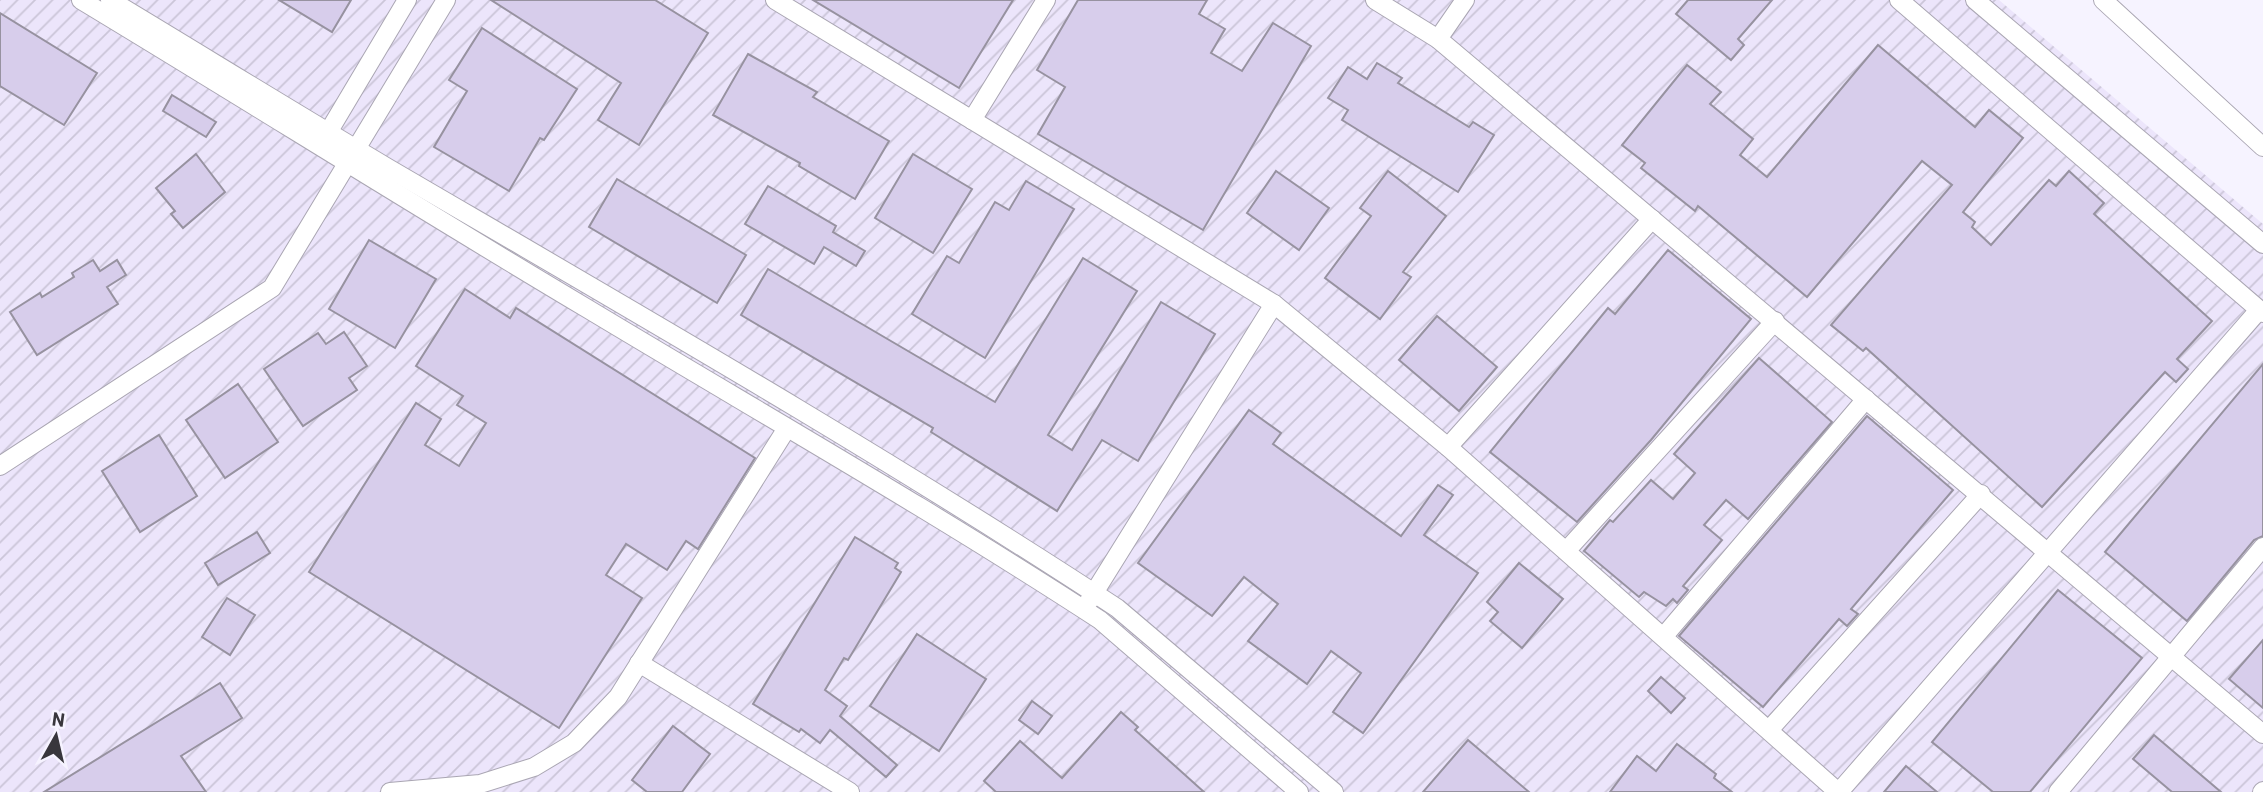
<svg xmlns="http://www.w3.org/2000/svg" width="2263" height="792" viewBox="0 0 2263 792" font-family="Barlow,sans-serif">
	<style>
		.industrial { fill: url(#industrial-furrows) }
		.building { fill: #d7cdeb; stroke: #9792a0; stroke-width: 2 }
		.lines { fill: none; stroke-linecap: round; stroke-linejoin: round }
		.minor-casing { stroke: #aaa6b3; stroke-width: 20 }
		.minor { stroke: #fff; stroke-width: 18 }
	</style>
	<defs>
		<pattern id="industrial-furrows" width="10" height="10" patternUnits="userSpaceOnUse" patternTransform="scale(1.75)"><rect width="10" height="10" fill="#ece5fb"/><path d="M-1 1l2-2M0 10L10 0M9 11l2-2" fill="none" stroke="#cbc5d8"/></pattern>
	</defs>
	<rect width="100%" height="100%" fill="#f6f3ff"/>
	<polygon class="industrial" points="0,0 1999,0 2263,224 2263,792 0,792"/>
	<g class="building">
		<polygon points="279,0 351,0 332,32"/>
		<polygon points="491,0 655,0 708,33 639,145 598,120 621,83"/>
		<polygon points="813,0 1013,0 959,88"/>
		<polygon points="1078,0 1207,0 1199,14 1225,29 1211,53 1242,71 1273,23 1311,46 1203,230 1038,134 1065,87 1037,70"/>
		<polygon points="1688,0 1772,0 1738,39 1744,45 1731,60 1676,14"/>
		<polygon points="0,13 97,73 64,125 0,86"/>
		<polygon points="482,28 577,89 544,140 540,138 509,191 434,147 467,91 449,80"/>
		<polygon points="1878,45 1975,127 1989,110 2023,138 1963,212 1975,222 1972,227 1991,245 2049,180 2056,186 2069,171 2104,203 2094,214 2212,321 2177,359 2188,369 2176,382 2165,372 2042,507 1866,348 1863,351 1831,325 1952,185 1922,161 1807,297 1698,206 1695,211 1641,168 1645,163 1622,145 1687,65 1721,92 1710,104 1753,139 1740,155 1767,177"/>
		<polygon points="748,54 817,92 813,97 889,141 855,199 799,166 800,163 713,115"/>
		<polygon points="1377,63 1402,78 1398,83 1469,127 1473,122 1494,135 1458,192 1342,120 1348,110 1328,98 1348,67 1367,79"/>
		<polygon points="172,95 216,122 206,137 163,111"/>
		<polygon points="196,154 225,192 183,228 171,214 175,211 156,188"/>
		<polygon points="913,154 972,189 933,253 875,218"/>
		<polygon points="1276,171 1329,208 1299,250 1247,213"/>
		<polygon points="1388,171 1446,216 1403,272 1411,277 1380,319 1325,278 1371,216 1360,208"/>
		<polygon points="617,179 746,255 717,303 589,227"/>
		<polygon points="1026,181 1074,209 985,358 912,314 947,256 959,263 995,202 1009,210"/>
		<polygon points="768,186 836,226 833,232 865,251 856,266 824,247 814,264 745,224"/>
		<polygon points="369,240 436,279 395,348 329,309"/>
		<polygon points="1668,250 1751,319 1651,440 1577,522 1490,452 1608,308 1615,314"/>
		<polygon points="1083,258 1137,291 1048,435 1072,450 1161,302 1215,334 1138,461 1102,440 1057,511 931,432 933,428 741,315 768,269 995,402"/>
		<polygon points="93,260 100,271 117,260 126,275 107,287 118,304 37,355 10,312 40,293 42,297 74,277 72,273"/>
		<polygon points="465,289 510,318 516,308 755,458 698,549 686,541 667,570 626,544 606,575 642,598 559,728 309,572 416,403 441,419 425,445 459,466 486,423 457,405 463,396 416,366"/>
		<polygon points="1437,316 1497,367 1459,411 1399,360"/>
		<polygon points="344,332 367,366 349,378 357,390 303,426 264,369 318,333 326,344"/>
		<polygon points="1759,358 1832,422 1748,519 1726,500 1704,525 1722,540 1683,586 1688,590 1677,603 1673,599 1666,606 1644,592 1639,597 1584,551 1610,520 1613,522 1651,480 1673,499 1695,473 1674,454"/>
		<polygon points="2263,364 2263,536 2254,540 2187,621 2105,552"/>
		<polygon points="238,384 278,442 225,478 186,420"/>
		<polygon points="1249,410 1281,433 1273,444 1401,536 1438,485 1453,495 1424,535 1478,573 1363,733 1333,712 1361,673 1331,651 1307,684 1248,641 1278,604 1244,577 1212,616 1138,563"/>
		<polygon points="1867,416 1953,490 1851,609 1858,614 1847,626 1839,619 1763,707 1679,636"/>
		<polygon points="159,435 197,496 140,532 102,471"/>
		<polygon points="257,532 270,553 218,585 205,563"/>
		<polygon points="855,537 898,563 895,568 901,572 848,660 844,658 825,690 847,706 840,716 897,765 886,777 830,730 820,743 801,729 799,732 753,704"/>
		<polygon points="1519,563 1563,599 1522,648 1490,621 1498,612 1487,602"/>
		<polygon points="2058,590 2142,658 2030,792 1993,792 1932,742"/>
		<polygon points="227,598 255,615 230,655 202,637"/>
		<polygon points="917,634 986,679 939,751 870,706"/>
		<polygon points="2263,640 2263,708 2229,679"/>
		<polygon points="1661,677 1685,698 1671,713 1648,691"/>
		<polygon points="220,683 242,718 181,756 206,792 44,792"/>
		<polygon points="1032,701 1052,716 1038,734 1019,720"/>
		<polygon points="1121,712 1138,727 1135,730 1204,792 996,792 984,781 1020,741 1062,778"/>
		<polygon points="673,726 710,754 682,792 647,792 632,780"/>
		<polygon points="2154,735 2221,792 2172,792 2133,759"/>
		<polygon points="1468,740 1529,792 1423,792"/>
		<polygon points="1677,744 1716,774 1714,778 1732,792 1610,792 1637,756 1656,771"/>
		<polygon points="1906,766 1937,792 1884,792"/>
	</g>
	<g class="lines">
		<defs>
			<g id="minor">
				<path d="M81,0C250,102 418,208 588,309C759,412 933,511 1100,620L1299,792"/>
				<path d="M110,0C203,56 295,113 388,168C633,311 879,452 1117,608L1334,792"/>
				<polyline points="775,0 1274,304 1448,447 1838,792"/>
				<polyline points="1375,0 1438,39 2263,734"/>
				<polyline points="1899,0 2263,313"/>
				<polyline points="1975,0 2263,244"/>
				<polyline points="2103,0 2263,147"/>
				<polyline points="1438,39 1465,0"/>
				<polyline points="972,120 1046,0"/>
				<polyline points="323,141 407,0"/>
				<polyline points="1448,447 1652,219"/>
				<polyline points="0,466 272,288 446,0"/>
				<polyline points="1567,550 1775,321"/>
				<polyline points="1089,601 1274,304"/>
				<polyline points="1664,636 1866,399"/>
				<polyline points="639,663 850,792"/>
				<polyline points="1769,730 1981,494"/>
				<polyline points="390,792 480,784 534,767 574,743 618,697 787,428"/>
				<polyline points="1839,792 2259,310"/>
				<polyline points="2058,792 2263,547"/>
				<polyline points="2262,792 2263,791"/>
			</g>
		</defs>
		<use href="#minor" class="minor-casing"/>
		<use href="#minor" class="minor"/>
	</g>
	<g transform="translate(56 736) rotate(8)" stroke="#f6f3ff" stroke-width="5" paint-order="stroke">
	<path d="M0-5L12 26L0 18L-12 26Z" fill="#38363c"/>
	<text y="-10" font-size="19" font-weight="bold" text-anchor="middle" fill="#38363c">N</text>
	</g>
</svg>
